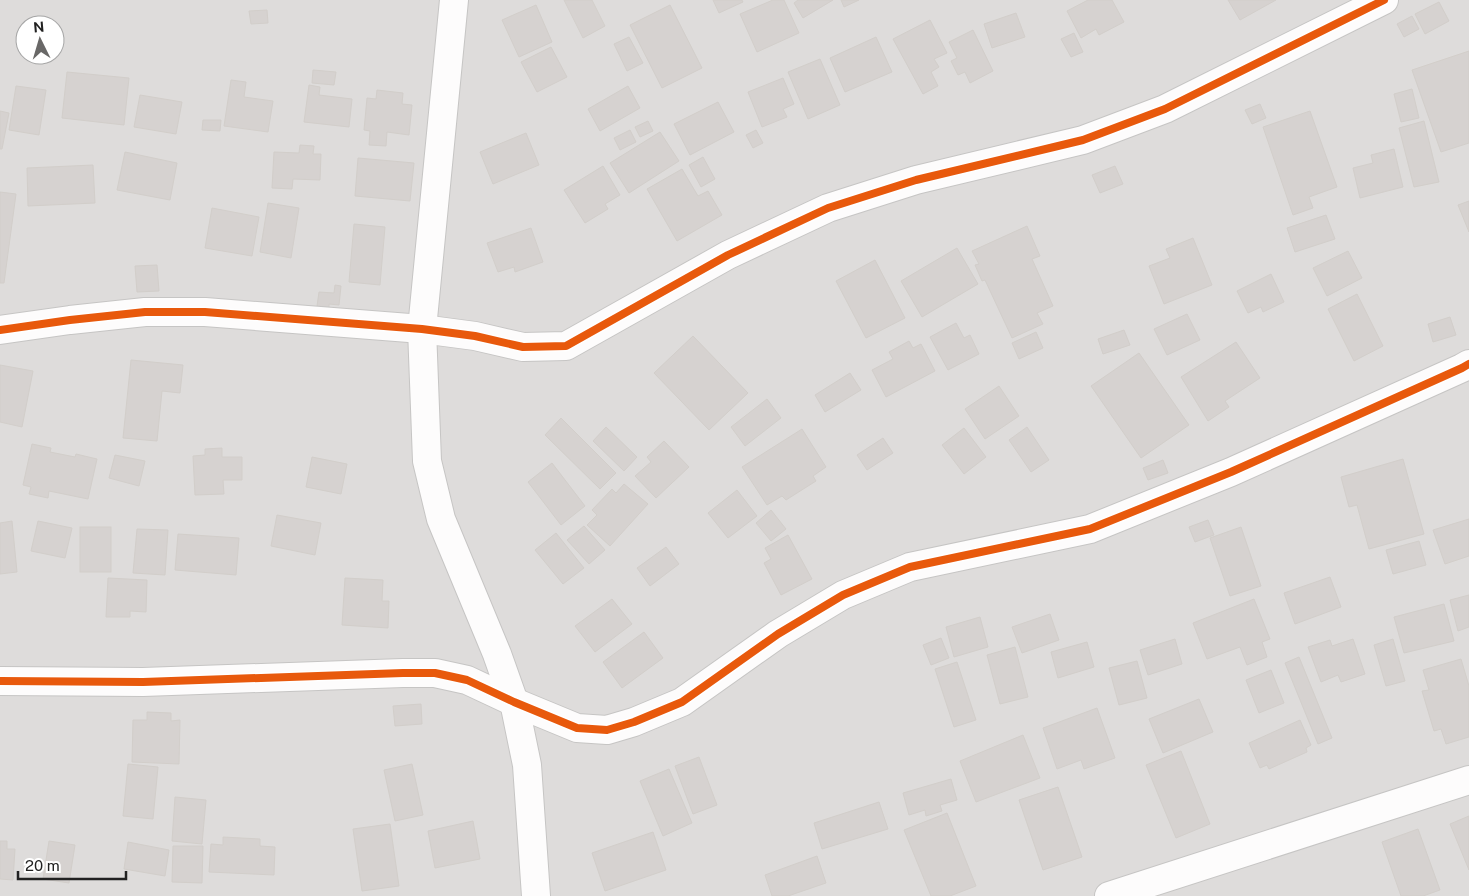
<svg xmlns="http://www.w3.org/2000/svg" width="1469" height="896" viewBox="0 0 1469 896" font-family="'Public Sans',sans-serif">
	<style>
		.residential { fill: #dedcdb; fill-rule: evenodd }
		.building { fill: #d6d2d0; stroke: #d2ceca }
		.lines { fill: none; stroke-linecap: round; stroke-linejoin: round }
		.minor-casing { stroke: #c6c5c4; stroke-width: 30 }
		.minor { stroke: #fdfcfc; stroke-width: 28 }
		.cycleway-casing { stroke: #fff; stroke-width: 11 }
		.cycleway { stroke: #e8590c; stroke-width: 8 }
	</style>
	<rect width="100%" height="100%" fill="#efece9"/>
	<path class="residential" d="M0,0H1469V896H0ZM25,25H55V55H25Z"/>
	<g class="building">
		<polygon points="564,0 592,0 605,26 583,38"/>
		<polygon points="713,0 742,0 743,2 719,13"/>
		<polygon points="773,0 784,0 799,33 757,52 740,14"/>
		<polygon points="798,0 833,0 803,18 794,3"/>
		<polygon points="841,0 859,0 844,7"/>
		<polygon points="1088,0 1112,0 1124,22 1099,35 1096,29 1081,38 1067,11"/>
		<polygon points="1228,0 1276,0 1240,20"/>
		<polygon points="1439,2 1449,21 1425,34 1415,14"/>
		<polygon points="536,5 552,42 519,57 502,20"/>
		<polygon points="670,5 702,68 662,88 630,25"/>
		<polygon points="267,10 268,23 251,24 249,11"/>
		<polygon points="1016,13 1025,37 992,48 984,24"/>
		<polygon points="1412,16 1419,29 1404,37 1397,24"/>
		<polygon points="930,20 947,53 934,59 939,67 931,72 938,86 923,94 893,39"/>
		<polygon points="973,30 993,71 970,83 965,72 958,75 951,61 957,58 949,42"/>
		<polygon points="1074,33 1083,52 1071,57 1061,39"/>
		<polygon points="629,37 643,63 627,71 614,44"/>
		<polygon points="876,37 892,72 845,92 830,58"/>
		<polygon points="551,47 567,77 537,92 521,62"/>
		<polygon points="1469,51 1469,143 1441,152 1412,70"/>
		<polygon points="820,59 840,105 808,119 788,72"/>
		<polygon points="313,70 336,72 334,85 312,83"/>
		<polygon points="67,72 129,78 124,125 62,118"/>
		<polygon points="783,78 794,104 783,109 787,117 762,127 748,92"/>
		<polygon points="231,80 246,82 244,97 273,101 268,132 224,126"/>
		<polygon points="309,85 320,87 319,95 352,99 349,127 304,122"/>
		<polygon points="16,86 46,90 39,135 9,130"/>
		<polygon points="628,86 640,108 600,131 588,109"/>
		<polygon points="1412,89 1419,118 1401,122 1394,94"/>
		<polygon points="377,90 403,93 402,104 412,105 409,135 387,132 386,146 369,145 370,131 364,130 367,98 376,99"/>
		<polygon points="140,95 182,102 176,134 134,127"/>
		<polygon points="718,102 734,132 690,155 674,124"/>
		<polygon points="1260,104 1266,118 1252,124 1245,110"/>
		<polygon points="0,111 9,113 2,149 0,149"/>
		<polygon points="1310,111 1337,187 1309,197 1313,208 1293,215 1263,127"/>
		<polygon points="203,120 221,120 220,131 202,130"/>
		<polygon points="648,121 653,131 640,137 635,127"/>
		<polygon points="1424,121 1439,182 1414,187 1399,128"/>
		<polygon points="630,130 636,142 620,150 614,138"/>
		<polygon points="756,130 763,143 753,148 746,135"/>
		<polygon points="660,132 679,161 629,193 610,163"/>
		<polygon points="526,133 539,165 493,184 480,152"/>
		<polygon points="300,145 314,146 313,154 321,154 320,180 293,179 292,189 272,188 274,152 299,153"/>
		<polygon points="1394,149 1403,187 1360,198 1353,168 1373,163 1371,155"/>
		<polygon points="125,152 177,163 170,200 117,190"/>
		<polygon points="703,157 715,179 701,187 689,165"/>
		<polygon points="358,158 414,163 410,201 355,196"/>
		<polygon points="93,165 95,203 28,206 27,168"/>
		<polygon points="603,166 620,195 605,204 608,209 585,223 564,190"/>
		<polygon points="1115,166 1123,184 1100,193 1092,175"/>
		<polygon points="682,169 698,196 708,191 722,215 677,241 647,189"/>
		<polygon points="0,192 16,194 4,283 0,283"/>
		<polygon points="1469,201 1469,232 1458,205"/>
		<polygon points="268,203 299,208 291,258 260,252"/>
		<polygon points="212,208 259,217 252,256 205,248"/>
		<polygon points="1326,215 1335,239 1295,252 1287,228"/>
		<polygon points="354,224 385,227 380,285 349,282"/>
		<polygon points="1027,226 1040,256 1032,259 1053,306 1037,313 1043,324 1012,338 985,280 982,281 975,265 979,264 972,251"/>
		<polygon points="531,228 543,262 515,272 514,267 498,272 487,243"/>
		<polygon points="1193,238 1212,285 1164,304 1149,266 1170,258 1166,249"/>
		<polygon points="957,248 978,284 922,317 901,281"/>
		<polygon points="1348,251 1362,278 1327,296 1313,268"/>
		<polygon points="875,260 905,318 866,338 836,281"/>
		<polygon points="157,265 159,291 137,292 135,266"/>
		<polygon points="1271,274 1284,302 1263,312 1261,307 1248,313 1237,291"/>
		<polygon points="335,285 341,286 339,305 329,304 329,308 317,306 319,292 334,293"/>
		<polygon points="1357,294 1383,346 1354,361 1328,309"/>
		<polygon points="1187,314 1200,340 1167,355 1154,329"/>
		<polygon points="1450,317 1456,335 1433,342 1428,324"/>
		<polygon points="956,323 964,338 970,335 979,354 948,370 930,337"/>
		<polygon points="1124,330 1130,345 1103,354 1098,339"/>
		<polygon points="1036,332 1043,348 1019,359 1012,343"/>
		<polygon points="693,336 748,393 709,430 654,373"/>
		<polygon points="909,341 913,348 921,344 935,371 886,397 872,370 893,359 889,352"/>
		<polygon points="1236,342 1260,378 1225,401 1229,407 1208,421 1181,377"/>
		<polygon points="1139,353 1189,425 1141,458 1091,386"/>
		<polygon points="131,360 183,365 180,393 162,391 157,441 123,438"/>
		<polygon points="0,365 33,371 22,427 0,422"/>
		<polygon points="850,373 861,390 825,412 815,395"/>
		<polygon points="999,386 1019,416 985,439 965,409"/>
		<polygon points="767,399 781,418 745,446 731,427"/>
		<polygon points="561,418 616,473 600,489 545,435"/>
		<polygon points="606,427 637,457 624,471 593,441"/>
		<polygon points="1027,427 1049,460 1031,472 1009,440"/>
		<polygon points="964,428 986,457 964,474 942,445"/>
		<polygon points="802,429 826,467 813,476 816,481 786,500 782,496 767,505 742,467"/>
		<polygon points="883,438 893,453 867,470 857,455"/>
		<polygon points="664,441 689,467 656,498 635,476 651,462 647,457"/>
		<polygon points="32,444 51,448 50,452 75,457 76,454 97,459 88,499 49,491 48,498 29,494 31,487 23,485"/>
		<polygon points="222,448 222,457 242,457 242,480 223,480 224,494 195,495 193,456 205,455 205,449"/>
		<polygon points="115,455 145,461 139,486 109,478"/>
		<polygon points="312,457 347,464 341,494 306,487"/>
		<polygon points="1403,459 1424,534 1369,549 1357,505 1349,507 1341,477"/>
		<polygon points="1163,460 1168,473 1148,480 1143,468"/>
		<polygon points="552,463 585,506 561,525 528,482"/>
		<polygon points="624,484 648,504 610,546 587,525 597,515 592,510 612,489 616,493"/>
		<polygon points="737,490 757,516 728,538 708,513"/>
		<polygon points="771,510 786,529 771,541 756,523"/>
		<polygon points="277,515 321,523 315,555 271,546"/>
		<polygon points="1469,519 1469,556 1445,564 1433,530"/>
		<polygon points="1208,520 1214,535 1195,542 1189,527"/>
		<polygon points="12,521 17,572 0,574 0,523"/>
		<polygon points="38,521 72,528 65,558 31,551"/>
		<polygon points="584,526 605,550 589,564 567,540"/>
		<rect x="80" y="527" width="31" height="45"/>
		<polygon points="1241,527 1261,586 1230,596 1210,538"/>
		<polygon points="137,529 168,530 165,575 133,573"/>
		<polygon points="556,533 584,568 563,584 535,550"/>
		<polygon points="178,534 239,538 236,575 175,570"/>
		<polygon points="788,535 812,579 781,595 764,563 771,559 765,548"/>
		<polygon points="1419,541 1426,565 1393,574 1386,550"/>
		<polygon points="666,547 679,564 650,586 637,568"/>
		<polygon points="1330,577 1341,607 1295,624 1284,593"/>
		<polygon points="108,578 147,580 146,612 130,611 130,617 106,617"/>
		<polygon points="345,578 383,580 382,601 389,601 388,628 342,625"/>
		<polygon points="1469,595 1469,627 1458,631 1450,600"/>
		<polygon points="612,599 632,624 595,652 575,626"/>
		<polygon points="1254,599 1270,639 1262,642 1267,657 1247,665 1240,647 1207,659 1193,623"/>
		<polygon points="1444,604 1454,641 1404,653 1394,617"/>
		<polygon points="1050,614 1059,640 1022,653 1012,627"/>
		<polygon points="980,617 988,647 954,657 946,627"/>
		<polygon points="644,632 663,658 622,688 603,662"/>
		<polygon points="941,638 949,658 931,665 923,645"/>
		<polygon points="1175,639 1182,664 1148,675 1140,650"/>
		<polygon points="1353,639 1365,674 1341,682 1338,675 1321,682 1308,647 1330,640 1332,646"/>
		<polygon points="1393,639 1405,681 1386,686 1374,645"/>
		<polygon points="1087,642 1094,667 1058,678 1051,652"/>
		<polygon points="1015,647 1028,697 1000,704 987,655"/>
		<polygon points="1299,657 1332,738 1318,744 1285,663"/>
		<polygon points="1461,659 1469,686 1469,737 1446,744 1441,729 1434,731 1422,691 1429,690 1423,670"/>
		<polygon points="1137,661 1147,698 1119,705 1109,668"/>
		<polygon points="957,662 976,720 954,727 935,669"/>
		<polygon points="1271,670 1284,703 1259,713 1246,680"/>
		<polygon points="1199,699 1213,732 1163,753 1149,719"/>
		<polygon points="421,704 422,724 395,726 393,706"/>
		<polygon points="1097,708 1115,758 1084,769 1081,760 1057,769 1043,728"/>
		<polygon points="147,712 171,713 171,721 180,720 179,764 132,762 133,720 147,720"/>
		<polygon points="1300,720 1311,745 1306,748 1307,752 1269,769 1267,765 1260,768 1249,743"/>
		<polygon points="1023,735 1040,778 976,802 960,761"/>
		<polygon points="1181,751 1210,824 1176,838 1146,765"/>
		<polygon points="699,757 717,805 693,814 675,766"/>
		<polygon points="128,764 158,767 153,819 123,816"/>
		<polygon points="412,764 423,815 395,821 384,770"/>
		<polygon points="669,769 692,823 663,836 640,781"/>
		<polygon points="951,779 957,800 940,805 942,811 926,816 925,810 909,815 903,793"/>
		<polygon points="1058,787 1082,857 1043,870 1019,800"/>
		<polygon points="175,797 206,800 202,844 172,841"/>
		<polygon points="879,802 888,829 822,849 814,823"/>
		<polygon points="947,813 976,886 950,896 931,896 904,830"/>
		<polygon points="1469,816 1469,870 1450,824"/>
		<polygon points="473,821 480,859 435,868 428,831"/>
		<polygon points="390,824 399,886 362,891 353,829"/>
		<polygon points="1418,829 1440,890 1423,896 1401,896 1382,842"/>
		<polygon points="653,832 666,870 605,891 592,853"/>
		<polygon points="223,837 260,839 260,846 275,847 274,875 209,872 211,844 223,845"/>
		<polygon points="0,841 7,841 7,849 15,849 13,880 0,879"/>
		<polygon points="49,841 75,845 69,883 43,879"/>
		<polygon points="128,842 169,850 165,876 124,869"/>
		<polygon points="173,846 203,846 202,883 172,882"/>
		<polygon points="817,856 826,883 788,896 772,896 765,875"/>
	</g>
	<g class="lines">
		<defs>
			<g id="minor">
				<polyline points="454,0 422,329 427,461 441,519 497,654 514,702 527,765 536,896"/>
				<polyline points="0,330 70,320 145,312 205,312 422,329 475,336 523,347 566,346 728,255 828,208 916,180 1083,140 1165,109 1384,0"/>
				<polyline points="0,681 143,682 403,673 435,673 467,680 514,702 577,728 607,730 634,722 682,702 778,634 843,595 910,567 1090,529 1231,472 1462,368 1469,364"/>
				<polyline points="1109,896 1469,780"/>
			</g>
		</defs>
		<use href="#minor" class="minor-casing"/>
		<use href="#minor" class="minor"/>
		<defs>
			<g id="cycleway">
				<polyline points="0,330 70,320 145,312 205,312 422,329 475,336 523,347 566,346 728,255 828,208 916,180 1083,140 1165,109 1384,0"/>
				<polyline points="0,681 143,682 403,673 435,673 467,680 514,702 577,728 607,730 634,722 682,702 778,634 843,595 910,567 1090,529 1231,472 1462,368 1469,364"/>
			</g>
		</defs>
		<use href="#cycleway" class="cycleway-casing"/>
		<use href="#cycleway" class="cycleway"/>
	</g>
	<g transform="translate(40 40) rotate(355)"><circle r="24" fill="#ffffff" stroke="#a6a6a6"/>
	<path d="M0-4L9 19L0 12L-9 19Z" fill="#696867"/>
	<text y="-8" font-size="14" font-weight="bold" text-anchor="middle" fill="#212121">N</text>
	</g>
	<path d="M18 871v8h108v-8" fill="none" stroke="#212121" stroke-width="2.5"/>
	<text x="25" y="871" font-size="15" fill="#212121" stroke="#ffffff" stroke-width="4" paint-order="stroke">20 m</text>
</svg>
